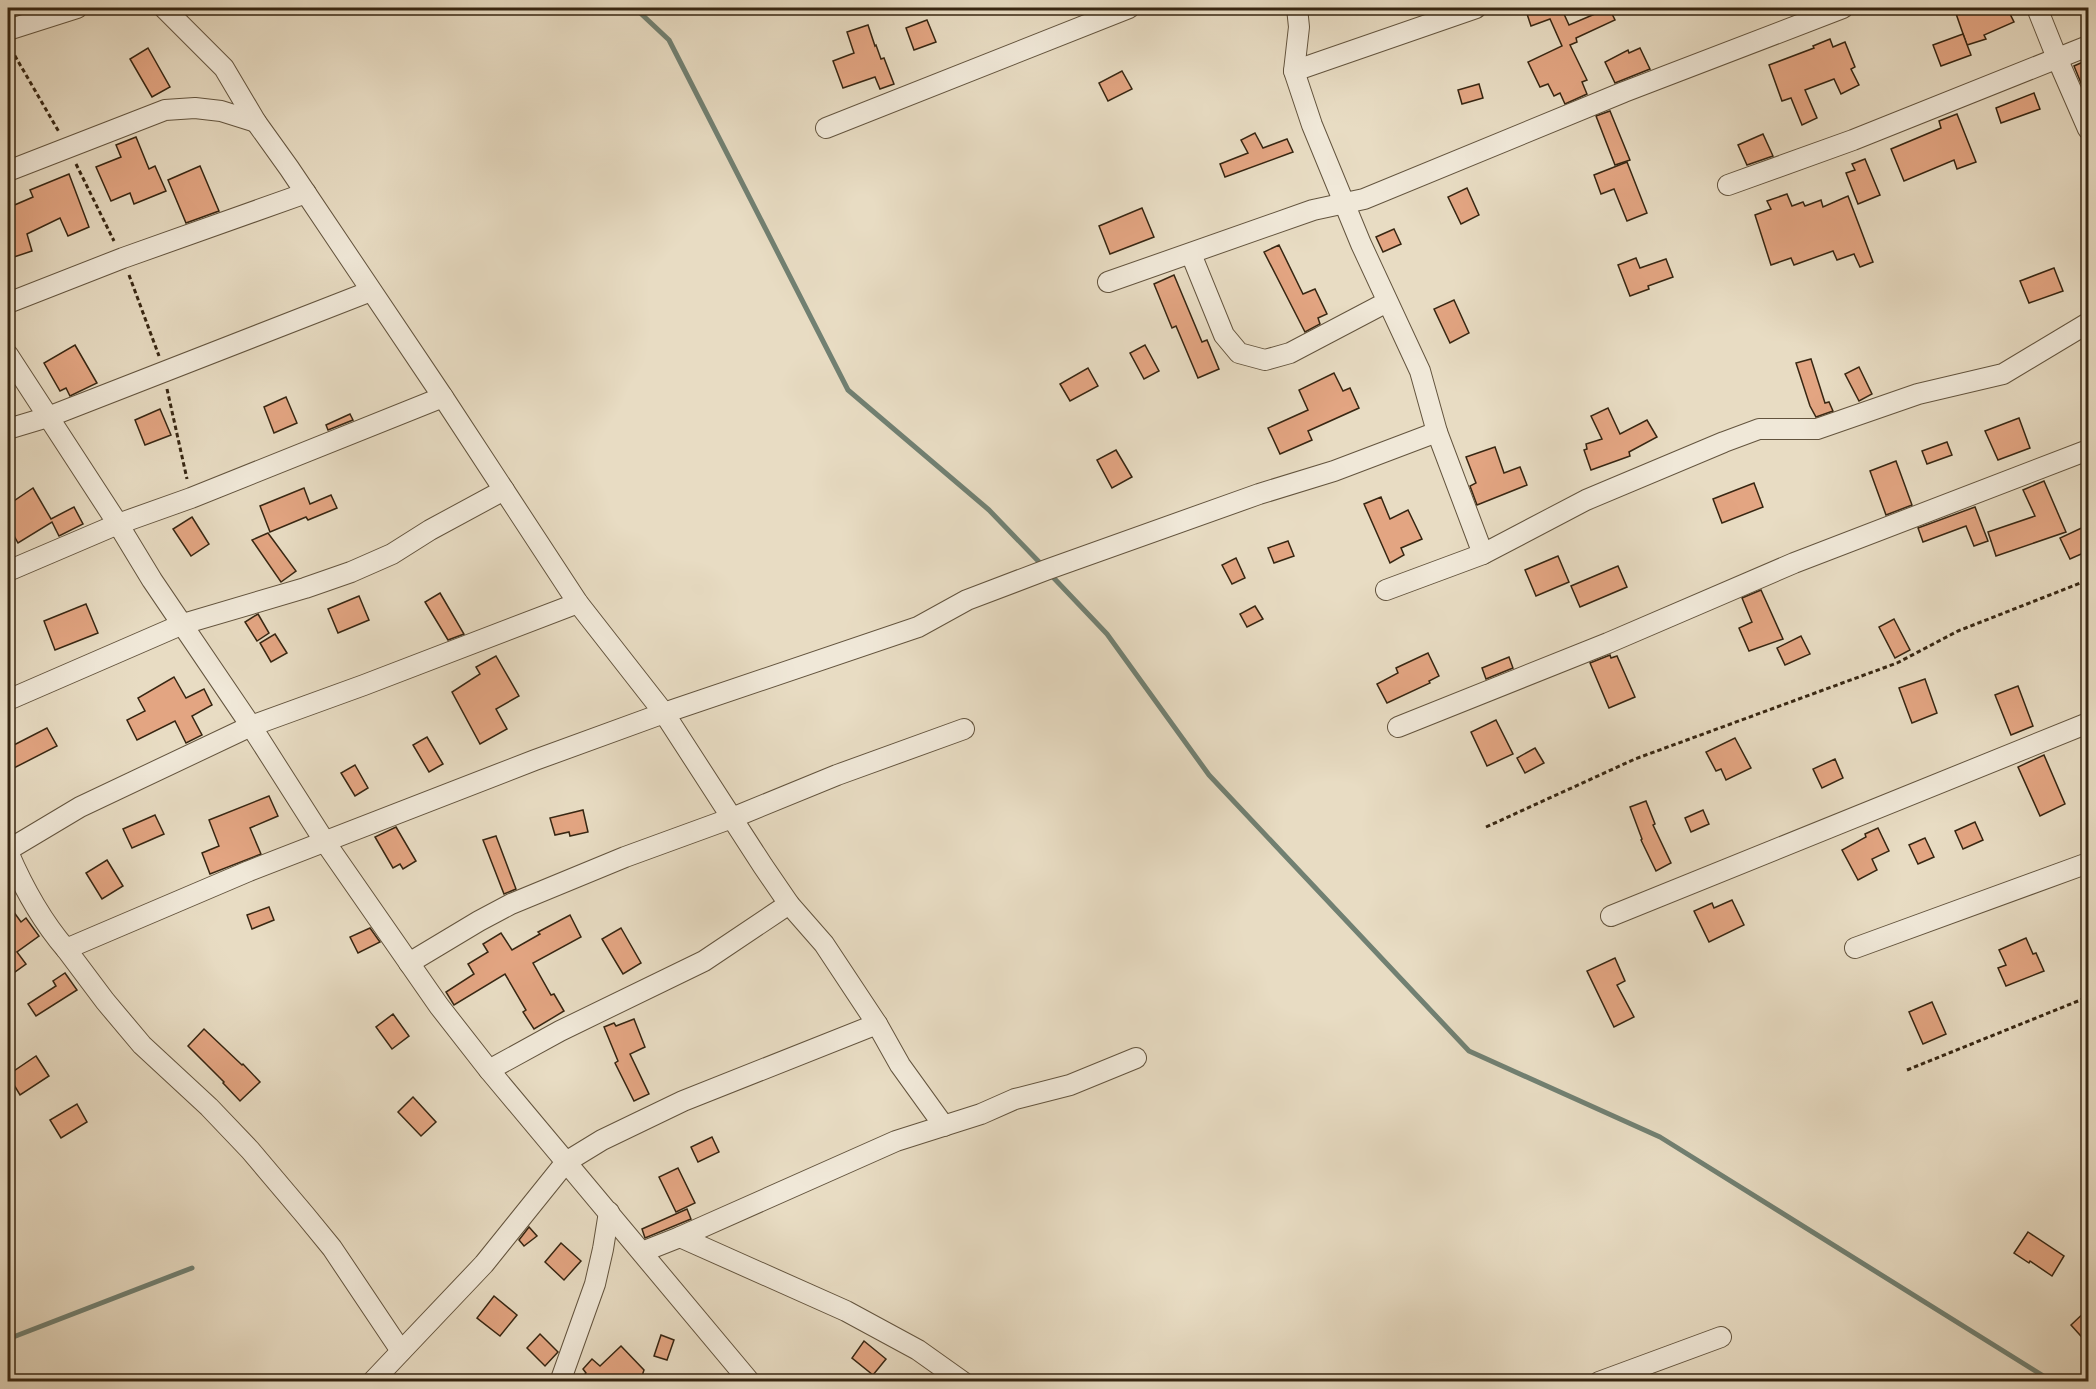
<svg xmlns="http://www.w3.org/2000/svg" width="2096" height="1389" viewBox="0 0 2096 1389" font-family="'Libre Caslon Text',serif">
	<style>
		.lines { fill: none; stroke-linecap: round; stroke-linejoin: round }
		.stream { stroke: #718072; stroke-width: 5 }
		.building { fill: #e3a582; stroke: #372612; stroke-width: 1.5 }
		.minor-casing { stroke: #63543e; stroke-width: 22 }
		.path { stroke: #372612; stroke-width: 3; stroke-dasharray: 4.5 3; stroke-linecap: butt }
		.minor { stroke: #f0e8d8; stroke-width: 20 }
	</style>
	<rect width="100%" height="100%" fill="#e8dcc3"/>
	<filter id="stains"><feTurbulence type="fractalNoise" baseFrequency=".00333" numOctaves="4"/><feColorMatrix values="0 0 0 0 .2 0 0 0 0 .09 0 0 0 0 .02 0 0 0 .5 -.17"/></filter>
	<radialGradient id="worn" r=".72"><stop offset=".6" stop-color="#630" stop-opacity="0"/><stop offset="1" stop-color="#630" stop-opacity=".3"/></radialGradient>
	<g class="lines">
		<g class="stream">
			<polyline points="635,8 669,40 848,390 989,510 1043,566"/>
			<polyline points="1049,573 1107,634 1209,775 1469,1051 1660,1137 2053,1382"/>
			<polyline points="8,1339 192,1268"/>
		</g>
	</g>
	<g class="building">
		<polygon points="1525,8 1577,8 1577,10 1564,14 1569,25 1609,8 1615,20 1576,38 1577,42 1570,45 1587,80 1582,82 1587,94 1565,104 1560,93 1554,96 1548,84 1540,87 1528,62 1562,46 1550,19 1531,26"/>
		<polygon points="1954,8 2007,8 2014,22 1984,35 1986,39 1967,45"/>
		<polygon points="927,20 936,42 914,50 906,28"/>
		<polygon points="868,25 875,46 876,45 881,59 884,58 894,84 880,89 875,77 843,88 833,61 854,53 847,32"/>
		<polygon points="1963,34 1971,55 1941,66 1933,45"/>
		<polygon points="1830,39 1833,47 1845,42 1855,67 1851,69 1859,85 1841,94 1834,79 1805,90 1817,118 1802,125 1791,98 1782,101 1769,65 1814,48 1813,46"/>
		<polygon points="148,48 170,87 152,97 130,59"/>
		<polygon points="1640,48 1650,69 1615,83 1605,62 1628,50 1629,53"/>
		<polygon points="2083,62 2088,73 2088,100 2074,66"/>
		<polygon points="1122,71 1132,89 1108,101 1099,83"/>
		<polygon points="1479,84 1483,98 1462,104 1458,90"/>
		<polygon points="2034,93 2040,109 2001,123 1996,108"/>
		<polygon points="1610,111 1630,160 1615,165 1596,116"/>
		<polygon points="1957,114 1976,162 1957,169 1954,160 1904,181 1891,149 1941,128 1939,121"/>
		<polygon points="1255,133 1263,148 1287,139 1293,152 1225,177 1220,164 1248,153 1241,140"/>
		<polygon points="1763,134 1773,156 1747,165 1738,145"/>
		<polygon points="136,137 149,169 155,166 166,191 134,204 130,193 111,201 96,167 121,157 116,145"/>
		<polygon points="1865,159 1880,195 1858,204 1846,173 1855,170 1852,164"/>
		<polygon points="1627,162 1647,213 1627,221 1614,189 1601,194 1594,175"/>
		<polygon points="200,166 219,211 186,223 168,180"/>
		<polygon points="69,174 89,227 68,236 60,218 27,234 32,251 8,259 8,214 12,212 10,207 33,197 30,190"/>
		<polygon points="1467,188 1479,215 1461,224 1448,197"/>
		<polygon points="1787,194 1792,206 1803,202 1805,206 1821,200 1823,207 1848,196 1873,262 1860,267 1854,254 1837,260 1833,251 1794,265 1791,258 1771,265 1755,215 1771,209 1767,201"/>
		<polygon points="1142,208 1154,237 1110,254 1099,226"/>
		<polygon points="1394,229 1401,244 1383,252 1376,237"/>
		<polygon points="1279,245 1303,294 1315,289 1327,314 1318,318 1320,324 1305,332 1264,252"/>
		<polygon points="1636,258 1640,268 1666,259 1673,277 1648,286 1649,289 1630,296 1618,265"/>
		<polygon points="2054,268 2063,291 2029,303 2020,281"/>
		<polygon points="1174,275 1202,342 1207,340 1219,369 1198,378 1176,326 1172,328 1154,284"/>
		<polygon points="1454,300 1469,333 1450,343 1434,309"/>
		<polygon points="75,345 97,383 70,396 66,388 60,391 44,363"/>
		<polygon points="1145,345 1159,371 1144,379 1130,353"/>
		<polygon points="1811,359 1825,403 1829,402 1833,411 1816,417 1810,406 1796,363"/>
		<polygon points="1859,367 1872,394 1859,401 1845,374"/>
		<polygon points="1088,368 1098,386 1070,401 1060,384"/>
		<polygon points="1334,373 1343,391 1350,388 1359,408 1308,431 1312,440 1280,454 1268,428 1308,410 1299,390"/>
		<polygon points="286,397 297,423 274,433 264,407"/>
		<polygon points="1608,408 1620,434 1647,420 1657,437 1629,452 1630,456 1591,470 1584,450 1587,449 1586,444 1602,439 1591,416"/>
		<polygon points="160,409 171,435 145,445 135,420"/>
		<polygon points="350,414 353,420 328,430 326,425"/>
		<polygon points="2019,418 2030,448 1998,460 1985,431"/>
		<polygon points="1947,442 1952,455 1927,464 1922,451"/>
		<polygon points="1495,447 1504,473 1520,467 1527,485 1477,505 1470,486 1476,483 1466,457"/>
		<polygon points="1116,450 1132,477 1112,488 1097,460"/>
		<polygon points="1896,461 1912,505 1886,515 1870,471"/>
		<polygon points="2044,481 2066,532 1996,556 1988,532 2035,516 2023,490"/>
		<polygon points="1754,483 1763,507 1722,523 1713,499"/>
		<polygon points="33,488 51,519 74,507 83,524 59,536 52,522 18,543 8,525 8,505"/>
		<polygon points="304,488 310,504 331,495 337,508 308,520 306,517 270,532 260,506"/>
		<polygon points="1381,497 1390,519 1408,510 1422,539 1401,548 1404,555 1390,563 1364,504"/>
		<polygon points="1975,507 1988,541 1974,546 1966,526 1923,542 1918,528"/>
		<polygon points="192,517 209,544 191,556 173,529"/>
		<polygon points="2088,525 2088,551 2070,559 2060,538"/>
		<polygon points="268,533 296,571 281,582 252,540"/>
		<polygon points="1288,541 1294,556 1274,563 1268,548"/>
		<polygon points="1558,556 1569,582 1536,596 1525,570"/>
		<polygon points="1236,558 1245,578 1232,584 1222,565"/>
		<polygon points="1618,566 1627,587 1580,607 1571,586"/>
		<polygon points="1761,590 1783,639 1749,651 1739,628 1752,622 1742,598"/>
		<polygon points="440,593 464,634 448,640 425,602"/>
		<polygon points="359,596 369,620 338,633 328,609"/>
		<polygon points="86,604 98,633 55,650 44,621"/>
		<polygon points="1255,606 1263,619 1247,627 1240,614"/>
		<polygon points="258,614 269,633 257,641 245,622"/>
		<polygon points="1894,619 1910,650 1895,658 1879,627"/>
		<polygon points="275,634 287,653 271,662 260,643"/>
		<polygon points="1801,636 1810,654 1785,665 1777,648"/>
		<polygon points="1428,653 1439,676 1429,681 1430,683 1387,703 1377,684 1398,673 1396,668"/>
		<polygon points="1610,655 1611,658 1617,656 1635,697 1609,708 1590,663"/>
		<polygon points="496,656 519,696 496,709 507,729 480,744 452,692 480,674 476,667"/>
		<polygon points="1509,657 1513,668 1486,679 1482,668"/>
		<polygon points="174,677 186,698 204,689 212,705 192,716 202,735 186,743 175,721 137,740 127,720 145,711 138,698"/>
		<polygon points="1925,679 1937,713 1912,723 1899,688"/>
		<polygon points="2018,686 2033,726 2011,735 1995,695"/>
		<polygon points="1496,720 1513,754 1487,766 1471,732"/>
		<polygon points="47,728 57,746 8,771 8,748"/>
		<polygon points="427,737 443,764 429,772 413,745"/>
		<polygon points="1735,738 1751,768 1726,780 1721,769 1716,771 1706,752"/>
		<polygon points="1535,748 1544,763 1525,773 1517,758"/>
		<polygon points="2044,755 2065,804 2040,816 2018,767"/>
		<polygon points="1835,759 1843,778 1822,788 1813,769"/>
		<polygon points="355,765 368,788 355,796 341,773"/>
		<polygon points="269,796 278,816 250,828 261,854 210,874 202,853 219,846 209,820"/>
		<polygon points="1646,801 1655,824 1653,825 1671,863 1656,871 1641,840 1642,839 1630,807"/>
		<polygon points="583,810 588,832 570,836 569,832 555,835 550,818"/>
		<polygon points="1703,810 1709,824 1691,832 1685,818"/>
		<polygon points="155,815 164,834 132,848 123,829"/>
		<polygon points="1975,822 1983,840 1963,849 1955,831"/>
		<polygon points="396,827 416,861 403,869 400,864 393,868 375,837"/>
		<polygon points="1878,828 1889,851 1872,859 1877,870 1858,880 1842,850 1866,837 1865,834"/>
		<polygon points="496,836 516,889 504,894 483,840"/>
		<polygon points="1925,838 1934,857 1918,864 1909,845"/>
		<polygon points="107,860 123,886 102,899 86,873"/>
		<polygon points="1732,900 1744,925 1709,942 1694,911 1712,903 1714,908"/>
		<polygon points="8,904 21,922 26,918 39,936 17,952 26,964 8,977"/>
		<polygon points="269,907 274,920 252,929 247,915"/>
		<polygon points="570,915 581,937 533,963 551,995 554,994 564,1011 534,1029 523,1012 526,1010 505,974 454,1005 446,992 474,974 468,964 488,952 483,944 501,933 512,950 540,934 538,932"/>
		<polygon points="370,928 380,942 358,953 350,937"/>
		<polygon points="621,928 641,963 623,974 602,939"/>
		<polygon points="2026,938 2033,954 2036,953 2044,971 2006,986 1998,968 2006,965 1999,950"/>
		<polygon points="1615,958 1625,981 1617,985 1634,1017 1614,1027 1587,971"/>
		<polygon points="65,973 77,990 36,1016 28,1004 56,986 53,981"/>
		<polygon points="1932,1002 1946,1034 1923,1044 1909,1012"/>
		<polygon points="393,1014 409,1036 392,1049 376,1027"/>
		<polygon points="634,1019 645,1047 630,1054 649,1094 634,1101 615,1063 618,1061 604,1027 614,1023 616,1026"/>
		<polygon points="204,1029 242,1065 243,1064 260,1082 240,1101 223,1083 224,1082 188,1046"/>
		<polygon points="36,1056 49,1076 20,1095 8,1075"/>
		<polygon points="413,1097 436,1122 421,1136 398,1112"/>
		<polygon points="77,1104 87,1122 61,1138 50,1120"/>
		<polygon points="712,1137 719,1152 698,1162 691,1147"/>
		<polygon points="678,1168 695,1203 676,1212 659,1177"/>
		<polygon points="687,1209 691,1219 645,1238 642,1229"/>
		<polygon points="529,1227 537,1236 524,1246 519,1240"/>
		<polygon points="2028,1232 2064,1256 2052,1276 2030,1261 2029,1263 2014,1253"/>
		<polygon points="561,1243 581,1261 564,1280 545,1262"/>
		<polygon points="494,1296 517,1315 500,1336 477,1318"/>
		<polygon points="2088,1309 2088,1344 2071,1325"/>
		<polygon points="540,1334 558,1352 545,1366 527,1348"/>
		<polygon points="661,1335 674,1340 667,1360 654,1356"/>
		<polygon points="864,1341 886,1359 873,1375 852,1358"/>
		<polygon points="621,1346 644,1370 640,1382 578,1382 586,1373 583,1369 592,1359 600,1366"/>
	</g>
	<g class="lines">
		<defs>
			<g id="minor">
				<polyline points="164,8 224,68 256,122 289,168 443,397 578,603 664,713 763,866 789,904 824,944 877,1024 900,1065 944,1126"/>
				<polyline points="1297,8 1299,27 1294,71 1312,125 1361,244 1420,371 1437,432 1483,554"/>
				<polyline points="2037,8 2057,58 2088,129"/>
				<polyline points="8,30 77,8"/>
				<polyline points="1294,71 1476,8"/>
				<polyline points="826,128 1129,8"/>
				<polyline points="8,171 165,110 195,108 221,111 256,122"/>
				<polyline points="1728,185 1853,140 2088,46"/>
				<polyline points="1191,254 1224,335 1239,353 1265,360 1290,353 1387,302"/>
				<polyline points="1108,282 1313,210 1364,199 1624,92 1843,8"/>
				<polyline points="8,303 123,258 306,193"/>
				<polyline points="8,355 118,524 152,580 251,726 325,842 439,1006 489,1070 750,1382"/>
				<polyline points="8,429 48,417 371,291"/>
				<polyline points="8,571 118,524 191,498 443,397"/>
				<polyline points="1386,590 1483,554 1586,500 1724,442 1759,429 1817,429 1918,394 2003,374 2088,323"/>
				<polyline points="8,700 183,624 305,588 351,572 392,554 430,530 504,490"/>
				<polyline points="1398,727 1608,643 1794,563 2088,450"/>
				<polyline points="8,850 80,807 251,726 364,685 578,603"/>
				<path d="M8,852C23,887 41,920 66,949L249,871L535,760L664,713L918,627L967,600L1046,570L1259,494L1334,471L1437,432"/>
				<polyline points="1611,916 2088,723"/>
				<polyline points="1855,948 2088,863"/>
				<polyline points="66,949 105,1001 142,1045 209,1107 250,1150 305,1215 332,1248 401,1351"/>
				<polyline points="409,963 479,921 511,904 625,857 732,818 837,775 964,729"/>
				<polyline points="489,1070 560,1031 704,961 789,904"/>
				<polyline points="680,1237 896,1141 981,1114 1015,1099 1070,1085 1136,1058"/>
				<polyline points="642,1252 680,1237 846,1311 918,1350 963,1382"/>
				<polyline points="372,1382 484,1264 566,1162 602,1140 683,1101 877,1024"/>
				<polyline points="560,1382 595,1284 603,1249 609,1212"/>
				<polyline points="1599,1382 1721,1337"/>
			</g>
		</defs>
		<use href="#minor" class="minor-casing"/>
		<g class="path">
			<polyline points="11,49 59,132"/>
			<polyline points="76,164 114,241"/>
			<polyline points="129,275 159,356"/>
			<polyline points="167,389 187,479"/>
			<polyline points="1486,827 1635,759 1897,663 1958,631 2088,580"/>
			<polyline points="1907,1070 2088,997"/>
		</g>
		<use href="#minor" class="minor"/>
	</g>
	<rect width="2096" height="1389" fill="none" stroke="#e8dcc3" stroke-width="30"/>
	<rect x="9" y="9" width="2078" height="1371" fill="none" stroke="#372612" stroke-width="3"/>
	<rect x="15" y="15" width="2066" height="1359" fill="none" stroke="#372612" stroke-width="1.5"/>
	<rect width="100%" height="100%" filter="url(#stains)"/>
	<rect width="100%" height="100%" fill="url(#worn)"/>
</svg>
